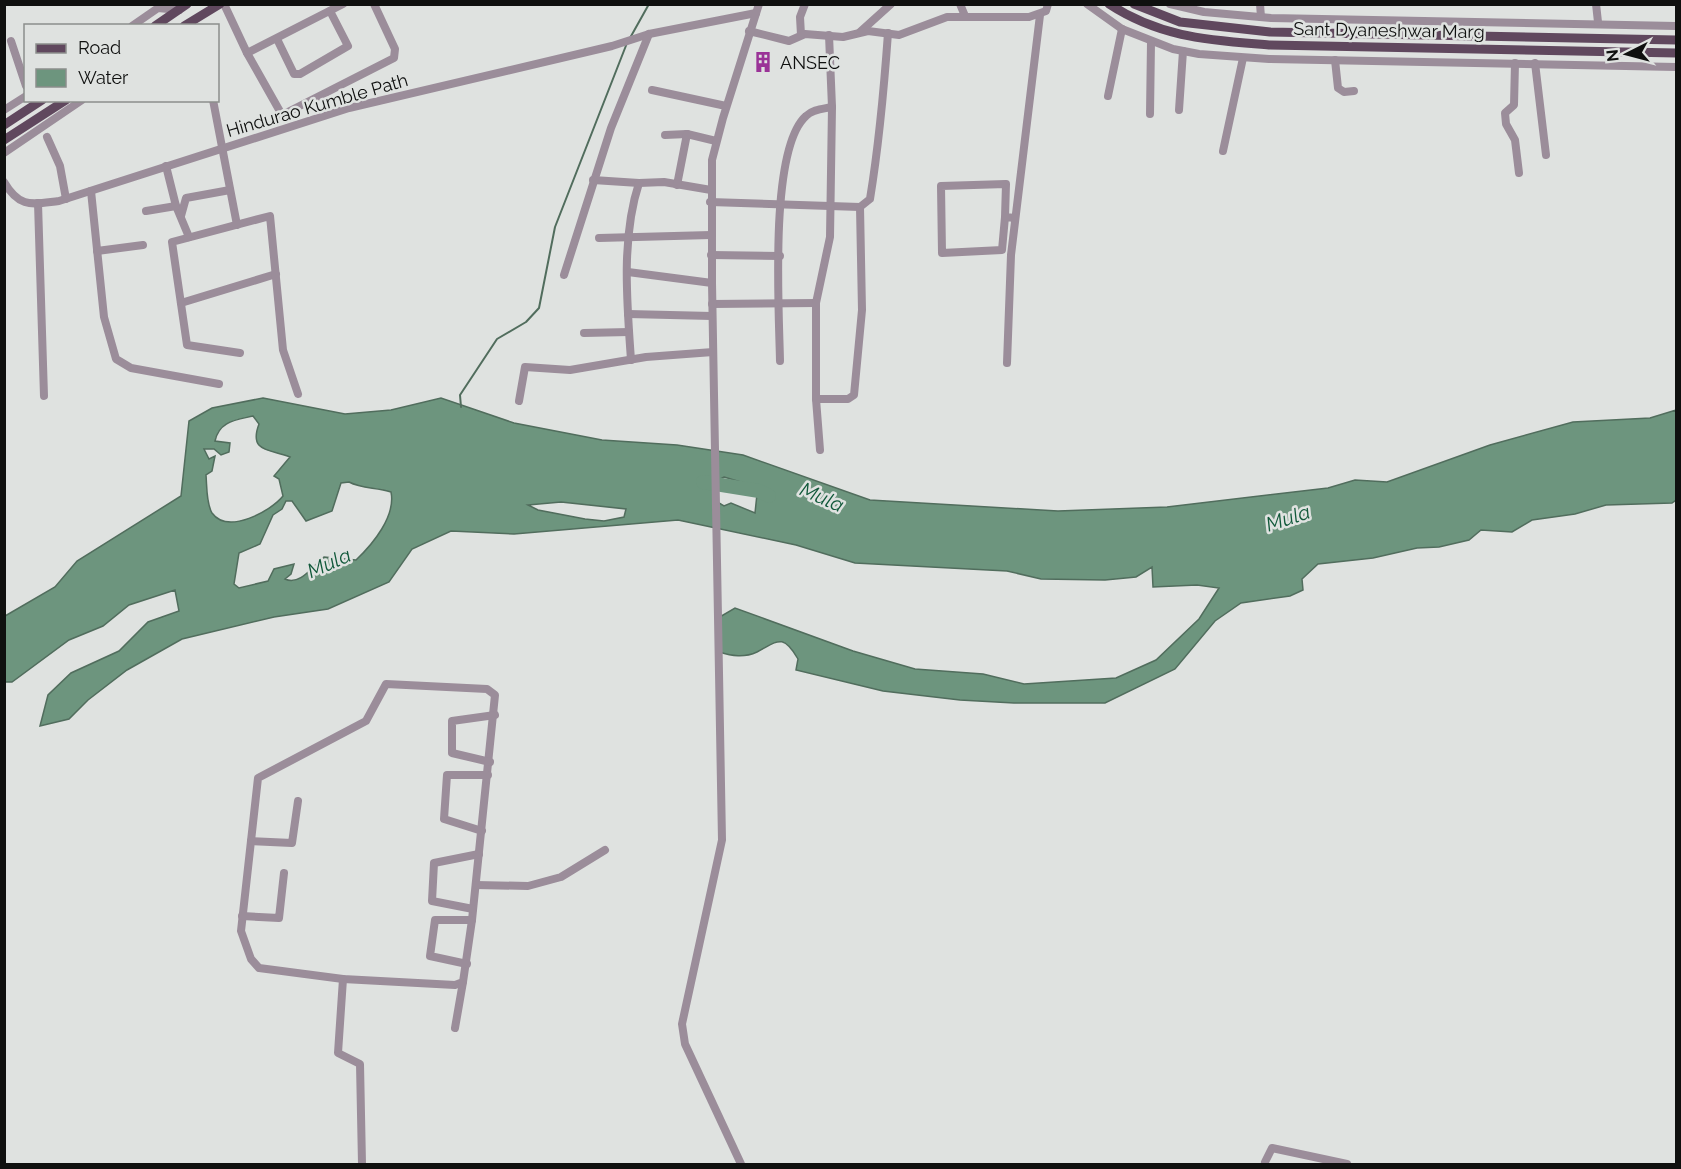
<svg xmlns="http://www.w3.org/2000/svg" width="1681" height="1169" viewBox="0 0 1681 1169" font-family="Raleway,sans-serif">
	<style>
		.water { fill: #6d957e; stroke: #516d5d; stroke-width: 1.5; fill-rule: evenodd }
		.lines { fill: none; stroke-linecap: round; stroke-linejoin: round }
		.stream { stroke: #516d5d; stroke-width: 2 }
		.river { stroke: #6d957e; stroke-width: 14 }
		.minor { stroke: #9b8d9a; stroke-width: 8 }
		.major { stroke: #60485e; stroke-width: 9 }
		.labels { text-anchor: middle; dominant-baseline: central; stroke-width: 5; stroke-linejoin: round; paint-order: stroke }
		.street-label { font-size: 18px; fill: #0f100f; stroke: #dfe2e0 }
		.poi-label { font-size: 18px; fill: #0f100f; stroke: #dfe2e0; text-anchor: start }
		.water-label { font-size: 20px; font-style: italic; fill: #11593a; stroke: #dfe2e0 }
	</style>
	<rect width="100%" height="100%" fill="#dfe2e0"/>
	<path class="water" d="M263,398L345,414L391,410L441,398L514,423L602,440L677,445L743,455L870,500L1058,511L1167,507L1328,488L1355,480L1387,482L1490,445L1573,422L1650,418L1676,410V500L1672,503L1606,505L1575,514L1532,520L1512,532L1481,530L1469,540L1439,547L1417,548L1373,558L1318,564L1302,579L1303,590L1290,596L1241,603L1215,621L1175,669L1105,703H1014L960,700L883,691L796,670L798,659C783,633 778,641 757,652C744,658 732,656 719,652L718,618L735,608L853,651L915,669L983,674L1024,684L1116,678L1156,660L1199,619L1219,588L1197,585L1153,587L1152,567L1136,577L1105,580L1041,579L1007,571L855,563L796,545L678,520L514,534L451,531L412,549L389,582L328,609L274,617L182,639L127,670L88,700L69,719L40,726L48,695L71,673L119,651L148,622L179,611L175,590L129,605L103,626L69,640L12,682H5V616L55,587L77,561L181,496L189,421L212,408ZM253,416L259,424C248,453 271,449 290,457L274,476L279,479L283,496C271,511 228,535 212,513C206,503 207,486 206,475L212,471L215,456L209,459L204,449H214L221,455L229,452L230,443L215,441C219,421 236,420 253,416ZM724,477L747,484L757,494L755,513L731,503L724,506L714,500L712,483ZM349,482C362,489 376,487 391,492C396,516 373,544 356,560L324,557C313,566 300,586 285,579L291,574L294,564L274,569L268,581L239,588L234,584L239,553L260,544L273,515L282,509L286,501H292L306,521L332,511L341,483ZM561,502L626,509L624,517L604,521L585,519L538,510L528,505Z"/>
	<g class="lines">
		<g class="stream">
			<polyline points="630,38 649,4"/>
			<polyline points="461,407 460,395 497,339 526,322 539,308 555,227 627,43"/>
		</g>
		<polyline class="river" points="703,482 759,491 769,496"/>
		<g class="minor">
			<polyline points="224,4 247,53 282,115 394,58 395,49 374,4"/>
			<polyline points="960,4 965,16"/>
			<polyline points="1087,4 1122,29 1173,49 1199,54 1269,59 1676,67"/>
			<polyline points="1170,4 1204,12 1271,18 1676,26"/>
			<polyline points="1260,4 1261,17"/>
			<polyline points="1596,4 1598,22"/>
			<polyline points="132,26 158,8 179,10"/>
			<polyline points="749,31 789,41 805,34 843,37 868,31 899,35 947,17 1029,17 1046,11 1048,4"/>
			<polyline points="860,32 891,4"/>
			<polyline points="801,35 800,17 805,4"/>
			<polyline points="277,39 294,74 300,74 348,46 330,11"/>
			<polyline points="11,41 26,86"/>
			<polyline points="247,53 343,4"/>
			<polyline points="1335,60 1338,88 1344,92 1354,91"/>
			<polyline points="1515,63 1514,105 1505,113 1506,124 1515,140 1519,173"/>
			<polyline points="1535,63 1546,155"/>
			<polyline points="652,90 726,106"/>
			<polyline points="1108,96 1122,29"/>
			<polyline points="213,100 237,225"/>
			<polyline points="4,110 26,96"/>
			<polyline points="1179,110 1183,51"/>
			<polyline points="1150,114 1151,42"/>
			<polyline points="665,135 687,134 716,141"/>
			<polyline points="47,137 60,166 66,199"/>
			<polyline points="1223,151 1243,58"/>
			<polyline points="4,153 82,100"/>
			<polyline points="166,166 176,206 189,237"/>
			<polyline points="593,180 639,183 664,182 711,190"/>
			<path d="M4,182C20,209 32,204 59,201L349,108L612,46L649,34L756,13"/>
			<polyline points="677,185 687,134"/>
			<polyline points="91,191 104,317 116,359 131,368 219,384"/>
			<polyline points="710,202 860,207"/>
			<polyline points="38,203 44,396"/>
			<polyline points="146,211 176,206"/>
			<polyline points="181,216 186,198 230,190"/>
			<polyline points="1005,217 1006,184 941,186 942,253 1002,250 1005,217 1015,218"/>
			<polyline points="599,238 711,235"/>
			<polyline points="97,251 143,245"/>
			<polyline points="711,255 780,256"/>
			<polyline points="628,272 712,283"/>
			<polyline points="564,275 611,128 649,34"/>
			<polyline points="181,303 276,274"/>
			<polyline points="712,304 816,303"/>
			<polyline points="628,314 712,316"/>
			<polyline points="584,333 629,332"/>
			<polyline points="240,353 187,345 172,242 270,216 283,350 298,394"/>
			<path d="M631,360C627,303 621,238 639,183"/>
			<path d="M780,361C779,309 769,149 806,116C813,109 823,109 832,107"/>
			<polyline points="1007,363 1011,255 1040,15"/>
			<path d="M816,399H848L854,395L862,310L860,207L870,199C879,144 884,89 888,33"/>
			<polyline points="519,401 525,367 570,370 646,357 713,352"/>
			<polyline points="820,450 816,399 816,303 830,237 832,107 829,35"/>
			<polygon points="386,684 487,689 495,695 472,920 463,982 455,985 343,979 259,968 251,959 241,931 258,778 366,721"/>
			<polyline points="490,762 452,753 452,721 495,715"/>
			<polyline points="482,831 444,819 447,775 488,775"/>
			<polyline points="251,841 292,843 298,801"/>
			<polyline points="476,885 528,886 561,877 605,850"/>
			<polyline points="473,909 432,901 434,863 479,854"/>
			<polyline points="242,916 279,918 284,873"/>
			<polyline points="467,964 430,956 435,920 472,920"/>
			<polyline points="343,979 338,1053 360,1064 362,1164"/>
			<polyline points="455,1028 463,982"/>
			<polyline points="1265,1162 1272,1148 1347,1164"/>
			<polyline points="741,1164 685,1044 682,1024 722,840 712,283 712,160 723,118 759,4"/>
		</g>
		<g class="major">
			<path d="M1109,4C1161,38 1210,40 1269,45L1676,53"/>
			<polyline points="1134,4 1180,22 1270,32 1676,40"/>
			<polyline points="155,26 187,4"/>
			<polyline points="184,26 220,4"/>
			<polyline points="4,125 42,100"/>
			<polyline points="4,140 66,100"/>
		</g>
	</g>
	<defs>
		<symbol id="building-bare" viewBox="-9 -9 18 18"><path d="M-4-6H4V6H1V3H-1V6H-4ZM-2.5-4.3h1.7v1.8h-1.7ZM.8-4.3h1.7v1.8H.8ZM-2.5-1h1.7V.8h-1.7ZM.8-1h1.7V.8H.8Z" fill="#9a3397" stroke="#dfe2e0" stroke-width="2.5" paint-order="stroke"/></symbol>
	</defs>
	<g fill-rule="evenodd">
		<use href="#building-bare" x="748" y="47" width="30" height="30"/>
	</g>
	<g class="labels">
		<g class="street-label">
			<text transform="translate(1389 30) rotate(1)">Sant Dyaneshwar Marg</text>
			<text transform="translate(317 105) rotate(-16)">Hindurao Kumble Path</text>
		</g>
		<g class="poi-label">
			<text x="780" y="62">ANSEC</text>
		</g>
		<g class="water-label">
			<text transform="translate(822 497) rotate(24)">Mula</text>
			<text transform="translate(1288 518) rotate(-18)">Mula</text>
			<text transform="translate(329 563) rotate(-24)">Mula</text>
		</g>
	</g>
	<rect width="1681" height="1169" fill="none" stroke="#0f100f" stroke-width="12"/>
	<rect x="24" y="24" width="195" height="78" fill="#dfe2e0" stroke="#8c8e8c" stroke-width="1.5"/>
	<rect x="36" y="44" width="30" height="9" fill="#60485e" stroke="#8c8e8c" stroke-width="1.5"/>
	<text x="78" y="54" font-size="18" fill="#0f100f">Road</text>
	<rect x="36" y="69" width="30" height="18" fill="#6d957e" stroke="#8c8e8c" stroke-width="1.5"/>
	<text x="78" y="84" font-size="18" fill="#0f100f">Water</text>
	<g transform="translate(1627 54) rotate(264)" stroke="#dfe2e0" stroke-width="4.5" paint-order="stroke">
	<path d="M0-4.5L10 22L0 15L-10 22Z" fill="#0f100f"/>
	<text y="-9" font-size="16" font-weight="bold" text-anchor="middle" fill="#0f100f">N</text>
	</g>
</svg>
